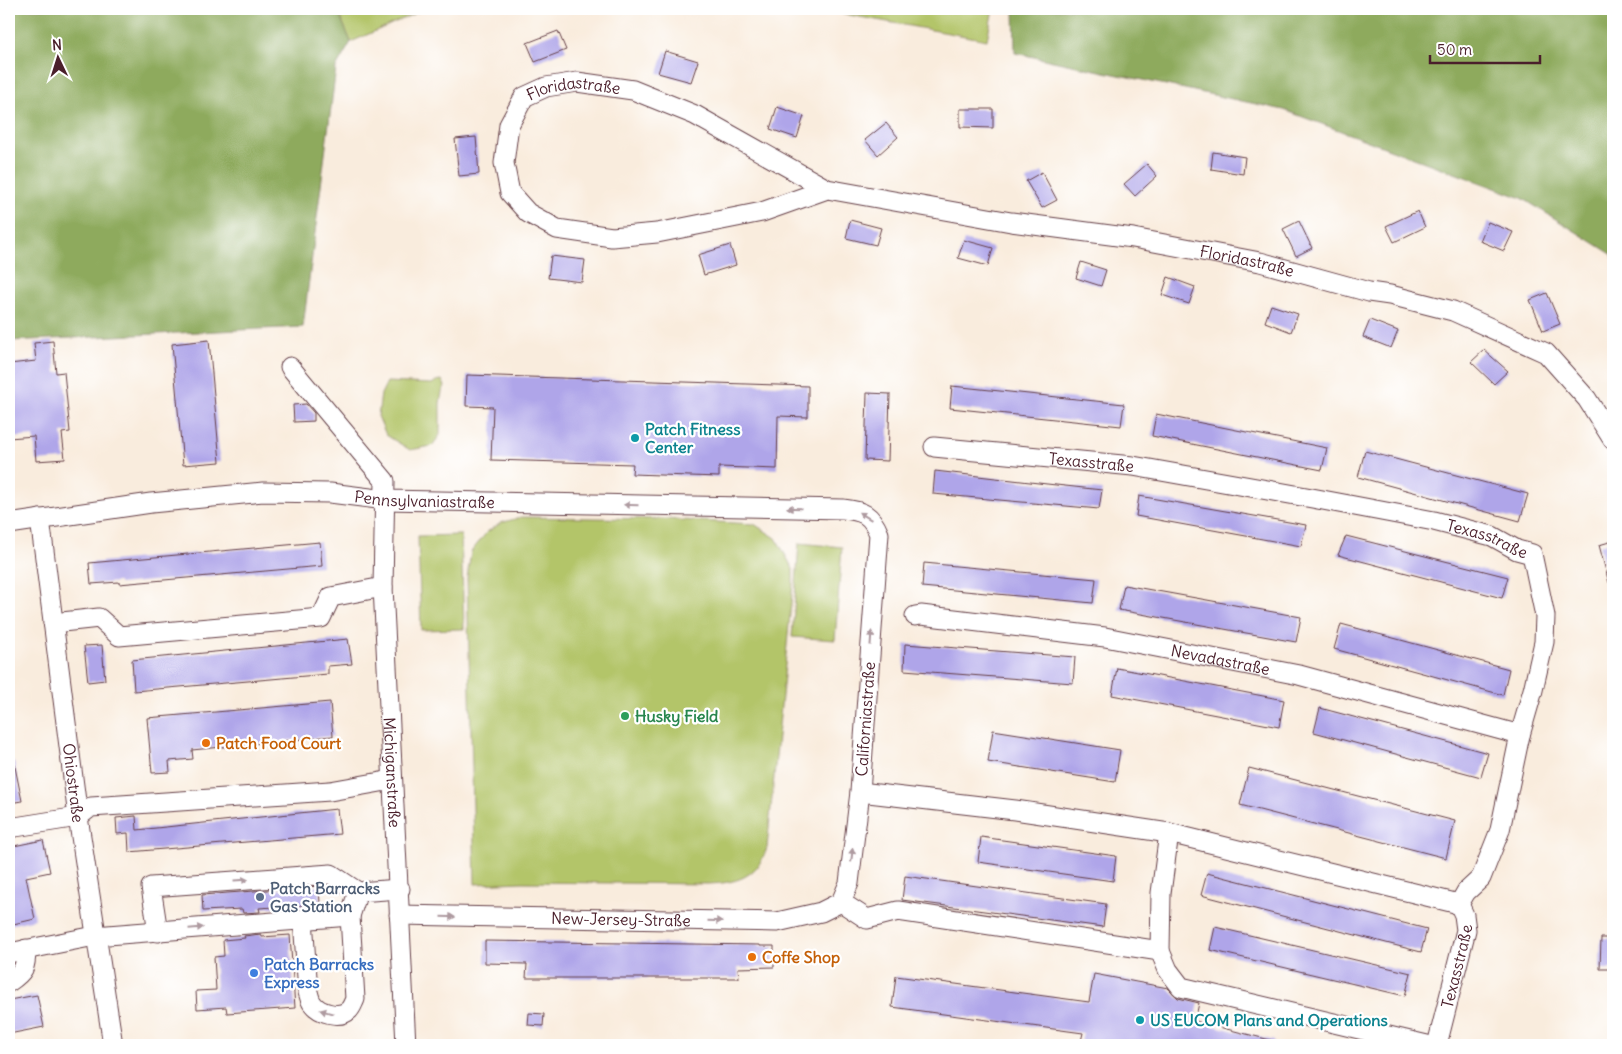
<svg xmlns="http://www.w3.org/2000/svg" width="1622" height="1054" viewBox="0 0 1622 1054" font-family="Delius,sans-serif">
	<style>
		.green { fill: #b3c569; stroke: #7e724a }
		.forest { fill: #8eaa5d; stroke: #6c6444 }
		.building { fill: #afa5e9 }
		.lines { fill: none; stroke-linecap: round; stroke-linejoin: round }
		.minor-casing { stroke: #643e46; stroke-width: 21 }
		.minor { stroke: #fff; stroke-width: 19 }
		.oneway { fill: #ae9aa0 }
		.culture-dot { fill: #0f9aa8; stroke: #fff; stroke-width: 2 }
		.leisure-dot { fill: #2e9e5b; stroke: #fff; stroke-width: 2 }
		.food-dot { fill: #e8710a; stroke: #fff; stroke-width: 2 }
		.service-dot { fill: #5c6f8a; stroke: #fff; stroke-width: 2 }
		.shop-dot { fill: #3f7fe0; stroke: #fff; stroke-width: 2 }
		.labels { text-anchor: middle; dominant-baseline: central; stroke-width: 4.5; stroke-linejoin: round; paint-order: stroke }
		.street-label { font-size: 16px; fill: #4a1f2b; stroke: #fff }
		.culture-label { font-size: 16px; font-weight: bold; fill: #0d838f; stroke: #fff; text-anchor: start }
		.leisure-label { font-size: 16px; font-weight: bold; fill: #27864d; stroke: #fff; text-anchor: start }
		.food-label { font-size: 16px; font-weight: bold; fill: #c56008; stroke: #fff; text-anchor: start }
		.service-label { font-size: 16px; font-weight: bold; fill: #4e5e75; stroke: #fff; text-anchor: start }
		.shop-label { font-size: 16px; font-weight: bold; fill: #366cbe; stroke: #fff; text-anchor: start }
	</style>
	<rect width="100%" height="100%" fill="#fff"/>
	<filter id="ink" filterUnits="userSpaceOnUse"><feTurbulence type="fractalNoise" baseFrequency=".02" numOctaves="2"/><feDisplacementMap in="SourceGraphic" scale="10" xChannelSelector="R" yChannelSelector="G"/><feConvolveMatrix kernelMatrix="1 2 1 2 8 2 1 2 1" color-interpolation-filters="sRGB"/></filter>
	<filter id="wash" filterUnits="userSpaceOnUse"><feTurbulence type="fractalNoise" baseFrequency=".0096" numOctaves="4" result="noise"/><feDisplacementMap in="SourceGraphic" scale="20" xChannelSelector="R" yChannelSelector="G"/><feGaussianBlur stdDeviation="1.12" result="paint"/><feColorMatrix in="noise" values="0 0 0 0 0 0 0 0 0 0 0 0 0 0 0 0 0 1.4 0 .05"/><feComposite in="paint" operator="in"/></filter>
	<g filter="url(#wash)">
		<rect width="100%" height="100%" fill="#f9ecdd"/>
		<g class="green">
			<polygon points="337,9 425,9 351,42"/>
			<polygon points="816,9 993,9 987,40"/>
			<polygon points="442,380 445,386 442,392 440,403 440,435 432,446 410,450 386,435 378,416 381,394 387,382 432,384 436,381"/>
			<path d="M521,517L662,519L754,524L776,538L793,569V584L767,848C757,878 736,883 708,884L522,882L475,884L467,578L471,552L487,532L501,523Z"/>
			<polygon points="461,535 464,629 421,630 418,536"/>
			<polygon points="799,543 842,547 835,640 792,637"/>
		</g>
		<g class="forest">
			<polygon points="9,9 337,9 351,42 336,68 303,327 9,341"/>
			<polygon points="1014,9 1613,9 1613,258 1613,255 1522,198 1284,110 1015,53"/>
		</g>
		<g id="blocks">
			<g class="building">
				<polygon points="558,31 566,50 535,62 527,43"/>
				<polygon points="665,51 698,61 691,82 658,73"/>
				<polygon points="777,107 804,116 797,138 770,129"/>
				<polygon points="960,109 993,109 993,128 960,127"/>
				<polygon points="886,123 898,137 878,155 865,140"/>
				<polygon points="476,137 479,174 459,176 455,139"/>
				<polygon points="1213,152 1245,157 1243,174 1211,169"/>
				<polygon points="1147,164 1157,176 1135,196 1124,184"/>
				<polygon points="1042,172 1057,200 1042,208 1026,181"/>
				<polygon points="1418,211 1425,227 1394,242 1386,226"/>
				<polygon points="850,220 881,228 876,245 846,238"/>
				<polygon points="1299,221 1312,248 1296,256 1283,229"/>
				<polygon points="1488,222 1513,232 1504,251 1480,241"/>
				<polygon points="964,240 993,248 988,266 958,258"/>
				<polygon points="730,245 736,265 704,275 698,255"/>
				<polygon points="551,256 585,260 582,282 548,278"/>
				<polygon points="1081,262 1106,270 1101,286 1076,278"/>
				<polygon points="1168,277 1195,287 1189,304 1162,295"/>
				<polygon points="1547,293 1560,324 1543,331 1530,300"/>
				<polygon points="1271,305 1298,314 1291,332 1265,322"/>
				<polygon points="1370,320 1398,331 1391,348 1363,337"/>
				<polygon points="209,340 220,462 183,465 172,344"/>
				<polygon points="53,341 56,373 64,372 70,432 62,433 65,459 36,461 34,436 9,438 9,364 36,361 34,343"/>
				<polygon points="1484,350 1508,371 1494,384 1471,362"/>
				<polygon points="467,375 808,386 808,417 778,416 777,469 719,467 719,477 632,474 633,464 491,460 493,407 466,406"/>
				<polygon points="952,386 1124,404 1121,426 950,408"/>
				<polygon points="867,393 890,394 888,461 865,460"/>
				<polygon points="306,404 314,413 314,421 294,422 293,405"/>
				<polygon points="1156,414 1327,448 1322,470 1152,436"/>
				<polygon points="1365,451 1528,494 1520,521 1358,477"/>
				<polygon points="935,471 1047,484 1102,490 1099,509 933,494"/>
				<polygon points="1139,496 1306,525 1301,546 1136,516"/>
				<polygon points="1346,536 1508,577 1502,598 1338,555"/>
				<polygon points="1613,541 1613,583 1609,583 1599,545"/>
				<polygon points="320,542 322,566 119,584 119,582 91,584 89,563"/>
				<polygon points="924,563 1096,579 1093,603 922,587"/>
				<polygon points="1124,585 1301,617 1296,642 1119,610"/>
				<polygon points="1341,624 1509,669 1503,695 1334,649"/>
				<polygon points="348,639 352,664 328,666 328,674 134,691 132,660"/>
				<polygon points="905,644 1075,657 1073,683 904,670"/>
				<polygon points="102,645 105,680 88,682 84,646"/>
				<polygon points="1117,668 1284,700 1279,727 1112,695"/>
				<polygon points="330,702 333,736 192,750 193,759 169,761 170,772 152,773 147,718"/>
				<polygon points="1320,708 1488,753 1481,777 1314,732"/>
				<polygon points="993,730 1120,750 1115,782 988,762"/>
				<polygon points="14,762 22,801 9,803 9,763"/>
				<polygon points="1249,768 1455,821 1446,858 1240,805"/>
				<polygon points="337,809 340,834 129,852 128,833 117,834 116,818 136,816 137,830"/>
				<polygon points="981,837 1116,856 1113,881 978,862"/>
				<polygon points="43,840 50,872 26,877 35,919 9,925 9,847"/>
				<polygon points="1207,873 1427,929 1421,952 1201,895"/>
				<polygon points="905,876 1106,904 1103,927 902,900"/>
				<polygon points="319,886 320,904 259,908 260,912 243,913 242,909 203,911 202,895"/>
				<polygon points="1215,927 1411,973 1405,996 1210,950"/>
				<polygon points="261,934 262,937 290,935 295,1008 227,1013 226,1007 197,1009 196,991 216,990 214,957 224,956 223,940 245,938 244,936"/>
				<polygon points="1601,938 1613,938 1613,969 1600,969"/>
				<polygon points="485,941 760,945 760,946 774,946 774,967 738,968 739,978 526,978 527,964 485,963"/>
				<polygon points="1094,974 1168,988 1178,998 1199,1003 1195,1021 1274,1041 1273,1045 1080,1045 1083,1033 892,1007 896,976 1089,1002"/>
				<polygon points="37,995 44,1027 9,1034 9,1000"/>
				<polygon points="529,1013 544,1014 543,1026 528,1025"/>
			</g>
		</g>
	</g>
	<g filter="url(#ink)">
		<use href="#blocks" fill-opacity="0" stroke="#643e46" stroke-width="1"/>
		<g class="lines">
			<defs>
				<g id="minor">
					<path id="s1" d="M827,189L762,212L657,233L612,237L557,229L528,213L510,193L504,163L509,125L524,97L546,87L577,82L633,90L695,115L827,189L1011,222L1133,238L1260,262L1369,292L1390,295L1453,311L1546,353L1587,399L1613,440"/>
					<path id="s2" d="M290,367L385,481L383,587L406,1045"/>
					<path id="s3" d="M934,447L1133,466L1312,498L1434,521L1492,536L1517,550L1532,554L1545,616L1544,642L1533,690L1520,735L1500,830L1481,878L1466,892L1459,904"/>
					<path id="s4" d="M40,519L78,817L113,1045"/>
					<path id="s5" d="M9,524L151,503L263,492L330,493L386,500L843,509C863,511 871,514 879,534L860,792L849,883L841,902"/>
					<path id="s6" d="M915,616L921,615L1105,637L1299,675L1520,735"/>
					<polyline points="53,623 99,618 119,636 321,618 331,597 383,587"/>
					<polyline points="860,792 1015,810 1169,833 1459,904"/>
					<polyline points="9,828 78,817 91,807 330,791 392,780"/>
					<polyline points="841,902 867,919 898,911 1160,951 1168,970 1181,987 1427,1045"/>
					<path id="s7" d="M399,915L777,922L821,912L841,902"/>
					<path d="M303,919L308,992C309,995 310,1000 312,1003C319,1013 340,1019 349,1010C352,1007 353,1003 355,999L350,916"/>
					<polyline points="158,932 151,887 331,874 358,892"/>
					<polyline points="1160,951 1161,893 1169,833"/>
					<polyline points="9,953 95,936 350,916 358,892 400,889"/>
					<path d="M9,982C24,972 26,968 26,949"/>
					<path id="s8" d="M1437,1045L1466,930L1464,915L1459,904"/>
				</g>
			</defs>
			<use href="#minor" class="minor-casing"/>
			<use href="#minor" class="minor"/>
		</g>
		<defs><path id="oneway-solid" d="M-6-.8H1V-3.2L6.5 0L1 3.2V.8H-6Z" transform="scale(1.25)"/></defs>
		<g class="oneway">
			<use href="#oneway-solid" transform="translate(631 505) rotate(-179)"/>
			<use href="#oneway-solid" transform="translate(794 508) rotate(-179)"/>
			<use href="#oneway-solid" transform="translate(865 516) rotate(-149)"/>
			<use href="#oneway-solid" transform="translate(871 638) rotate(-86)"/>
			<use href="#oneway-solid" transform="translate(852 855) rotate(-83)"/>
			<use href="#oneway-solid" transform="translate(241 880) rotate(-4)"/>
			<use href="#oneway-solid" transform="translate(448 917) rotate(1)"/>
			<use href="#oneway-solid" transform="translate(715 921) rotate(1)"/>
			<use href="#oneway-solid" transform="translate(196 928) rotate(-5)"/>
			<use href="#oneway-solid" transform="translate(327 1012) rotate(-164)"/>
		</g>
	</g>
	<g class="culture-dot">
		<circle cx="635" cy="438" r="5"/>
		<circle cx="1140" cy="1020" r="5"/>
	</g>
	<circle class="leisure-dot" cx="625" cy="716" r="5"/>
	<g class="food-dot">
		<circle cx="206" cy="743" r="5"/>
		<circle cx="752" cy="957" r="5"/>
	</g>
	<circle class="service-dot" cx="260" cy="897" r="5"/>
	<circle class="shop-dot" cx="254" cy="973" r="5"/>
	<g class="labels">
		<g class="street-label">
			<text stroke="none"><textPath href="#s1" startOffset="489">Floridastraße</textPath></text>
			<text stroke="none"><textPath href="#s1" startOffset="1194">Floridastraße</textPath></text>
			<text stroke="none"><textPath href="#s3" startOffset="158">Texasstraße</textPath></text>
			<text stroke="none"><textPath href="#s5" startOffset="418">Pennsylvaniastraße</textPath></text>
			<text stroke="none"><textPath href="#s3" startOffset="562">Texasstraße</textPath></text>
			<text stroke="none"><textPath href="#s6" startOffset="309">Nevadastraße</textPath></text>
			<text transform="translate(865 719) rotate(-86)">Californiastraße</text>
			<text stroke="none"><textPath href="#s2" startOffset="440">Michiganstraße</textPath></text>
			<text stroke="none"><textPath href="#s4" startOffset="266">Ohiostraße</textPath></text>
			<text stroke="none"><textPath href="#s7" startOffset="222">New-Jersey-Straße</textPath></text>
			<text stroke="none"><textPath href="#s8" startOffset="81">Texasstraße</textPath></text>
		</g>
		<g class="culture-label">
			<text x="645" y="429">Patch Fitness<tspan x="645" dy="18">Center</tspan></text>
			<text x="1150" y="1020">US EUCOM Plans and Operations</text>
		</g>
		<g class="leisure-label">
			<text x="635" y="716">Husky Field</text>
		</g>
		<g class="food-label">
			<text x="216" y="743">Patch Food Court</text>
			<text x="762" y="957">Coffe Shop</text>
		</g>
		<g class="service-label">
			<text x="270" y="888">Patch Barracks<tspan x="270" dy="18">Gas Station</tspan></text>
		</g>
		<g class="shop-label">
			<text x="264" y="964">Patch Barracks<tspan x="264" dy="18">Express</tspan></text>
		</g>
	</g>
	<rect width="1622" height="1054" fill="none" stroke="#fff" stroke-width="30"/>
	<g transform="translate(58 58) rotate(356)" stroke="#ffffff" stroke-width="4" paint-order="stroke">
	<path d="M0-4L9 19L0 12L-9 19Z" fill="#4a1f2b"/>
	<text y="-8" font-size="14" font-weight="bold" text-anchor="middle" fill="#4a1f2b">N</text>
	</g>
	<path d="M1430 55v8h110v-8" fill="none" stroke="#4a1f2b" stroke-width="2.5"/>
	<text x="1437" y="55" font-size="15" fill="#4a1f2b" stroke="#ffffff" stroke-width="4" paint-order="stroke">50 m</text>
</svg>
